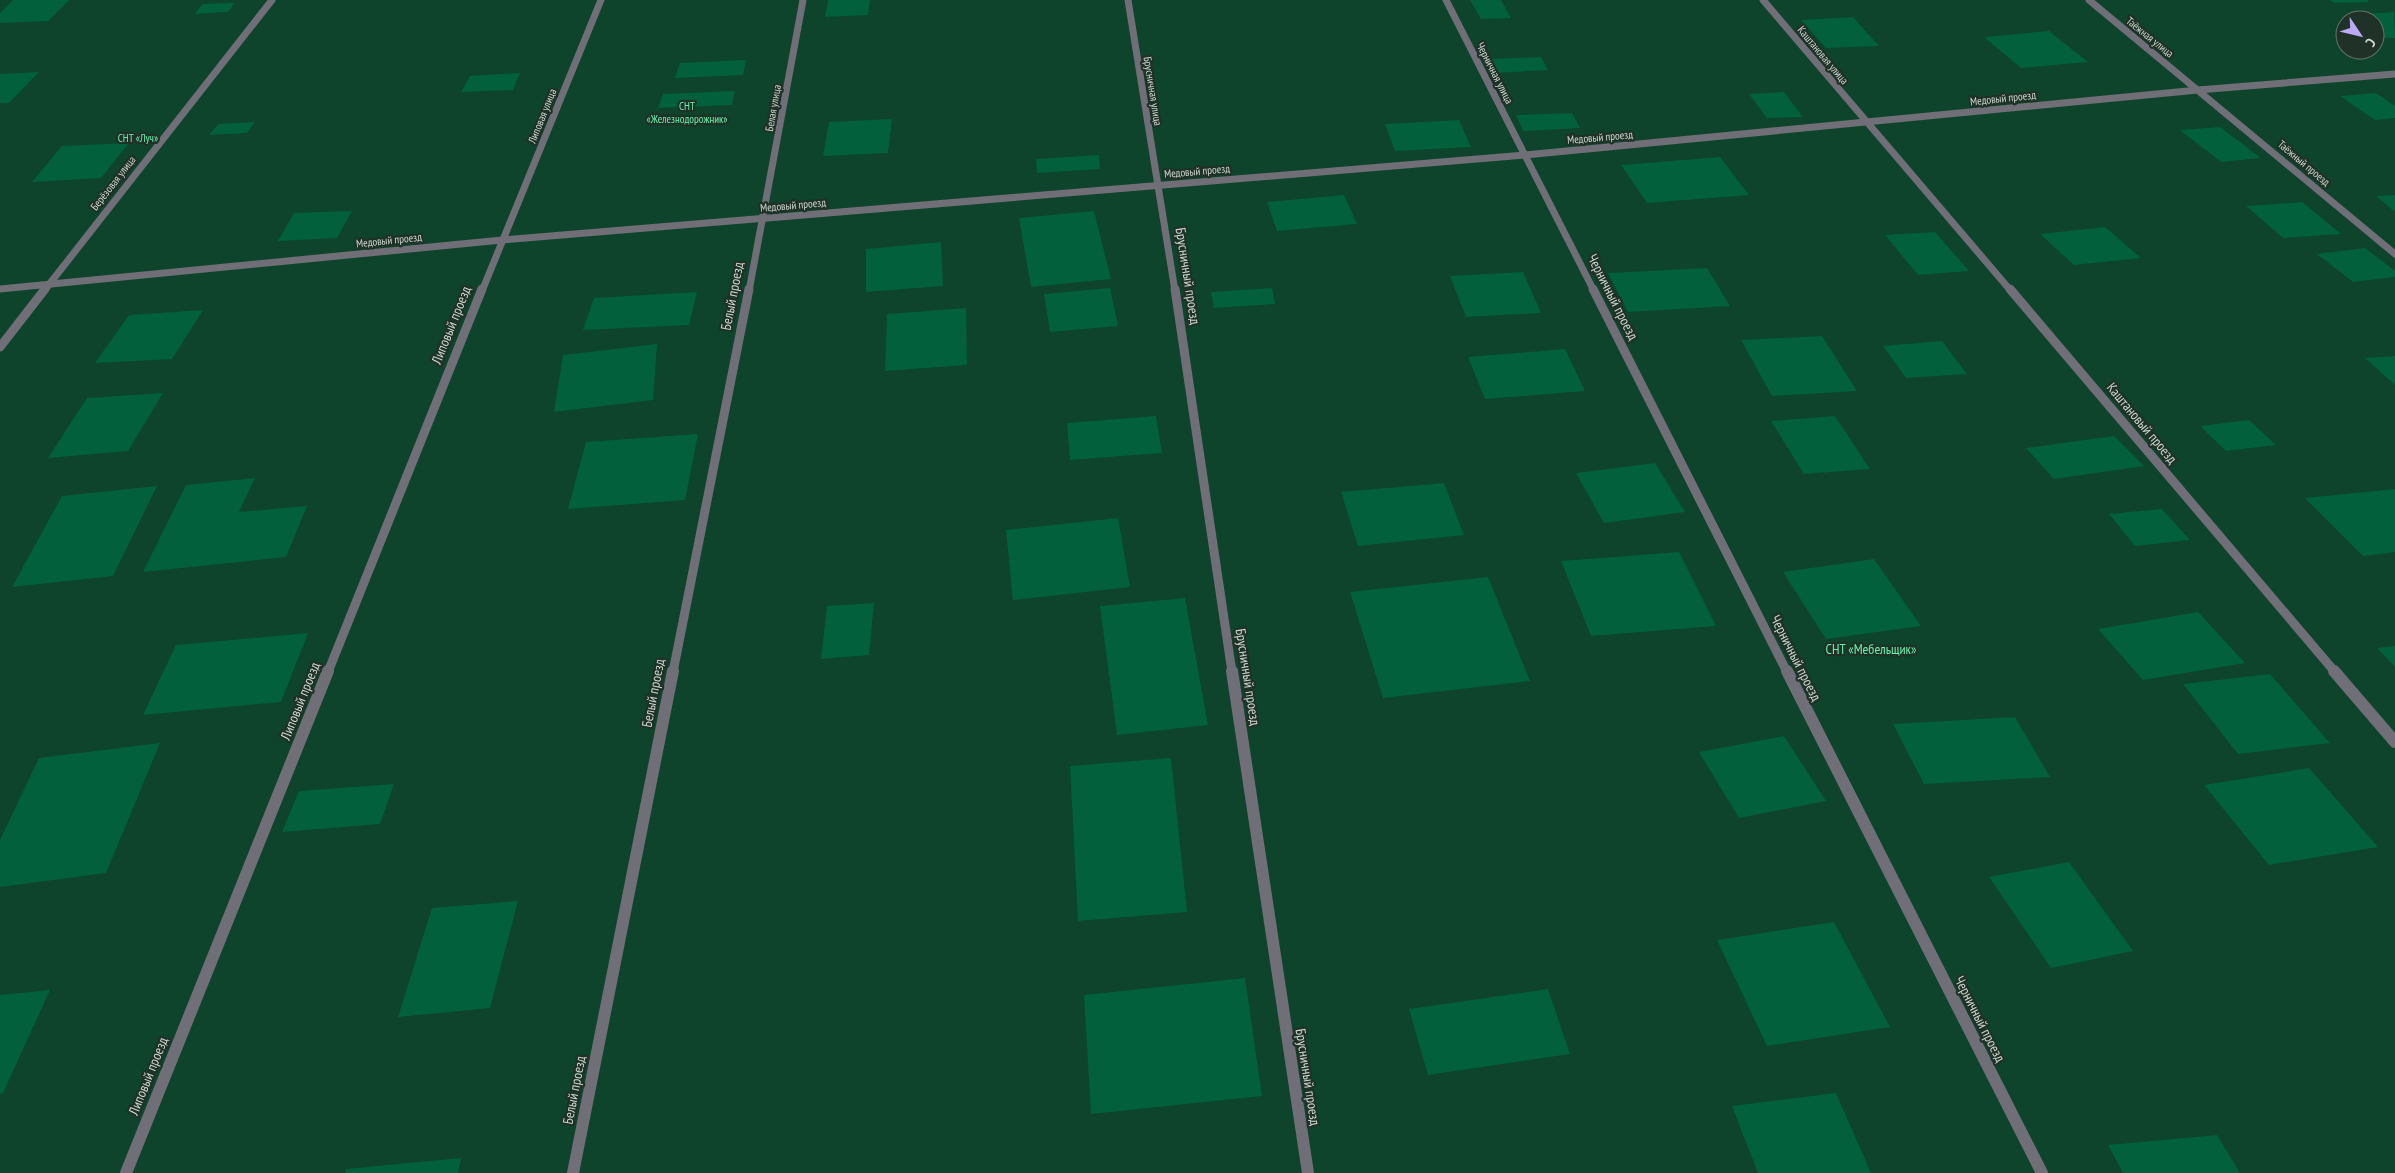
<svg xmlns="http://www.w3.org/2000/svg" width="2395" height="1173" viewBox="0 0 2395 1173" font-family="'PT Sans Narrow',sans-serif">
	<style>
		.green { fill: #0d442b; fill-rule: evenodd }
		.building { fill: #02603c }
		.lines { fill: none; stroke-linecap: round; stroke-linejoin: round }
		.minor-far2 { stroke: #706e76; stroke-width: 7 }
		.minor-far1 { stroke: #706e76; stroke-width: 9 }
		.minor { stroke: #706e76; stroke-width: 12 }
		.labels { text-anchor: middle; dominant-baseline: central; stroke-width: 4.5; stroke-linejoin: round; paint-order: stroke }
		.far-street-label { font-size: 11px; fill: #ccd7d0; stroke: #203228 }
		.far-park-label { font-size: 11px; fill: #69f0ad; stroke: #203228 }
		.street-label { font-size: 14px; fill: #ccd7d0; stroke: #203228 }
		.park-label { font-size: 14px; fill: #69f0ad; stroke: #203228 }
	</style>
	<rect width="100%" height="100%" fill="#203228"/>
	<path class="green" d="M0,0H2395V1173H0ZM2345,20H2375V50H2345Z"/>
	<g class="building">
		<polygon points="13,0 69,0 48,21 0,23 0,13"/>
		<polygon points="828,0 870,0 868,15 825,17"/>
		<polygon points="1470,0 1501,0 1511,18 1481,19"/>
		<polygon points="2330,0 2368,0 2368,2 2334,3"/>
		<polygon points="235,3 228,12 195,14 202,4"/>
		<polygon points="2394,12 2395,38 2378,38 2375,36 2375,20 2352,20 2344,15"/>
		<polygon points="1853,17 1879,46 1826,48 1801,20"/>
		<polygon points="2049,31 2088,62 2021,68 1984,37"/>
		<polygon points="1541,57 1548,70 1495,73 1488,59"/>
		<polygon points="746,60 743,75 675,78 680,63"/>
		<polygon points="39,72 9,103 0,103 0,74"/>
		<polygon points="520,73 513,90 461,92 470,76"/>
		<polygon points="735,91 732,105 658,108 663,94"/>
		<polygon points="1784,92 1803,117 1767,118 1749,94"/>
		<polygon points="2376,93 2395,106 2395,118 2375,120 2340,96"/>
		<polygon points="1572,113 1580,128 1523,131 1516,115"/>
		<polygon points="892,119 888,153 823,156 829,122"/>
		<polygon points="1459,120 1471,147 1395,151 1385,124"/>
		<polygon points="255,122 247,133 209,135 218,124"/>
		<polygon points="2220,127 2261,158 2221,162 2180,130"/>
		<polygon points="129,143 101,178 32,182 62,146"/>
		<polygon points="1099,155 1100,169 1037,173 1036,159"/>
		<polygon points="1720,157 1749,195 1647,203 1621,165"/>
		<polygon points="1344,195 1357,224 1277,231 1267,202"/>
		<polygon points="2395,195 2395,212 2376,196"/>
		<polygon points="2302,202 2341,234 2283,238 2246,206"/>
		<polygon points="352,211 337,238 278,241 294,213"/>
		<polygon points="1094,211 1111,279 1031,287 1019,218"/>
		<polygon points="2105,227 2141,258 2074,265 2040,234"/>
		<polygon points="1935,232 1969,271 1918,275 1885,235"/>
		<polygon points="941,242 943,286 866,292 866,249"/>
		<polygon points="2365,248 2395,271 2395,277 2353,282 2317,254"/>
		<polygon points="1707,268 1730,306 1628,312 1608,273"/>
		<polygon points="1523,272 1541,313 1466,317 1450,276"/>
		<polygon points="1110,288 1118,326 1050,332 1044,294"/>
		<polygon points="1272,288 1275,304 1214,308 1211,292"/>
		<polygon points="697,292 689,325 583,330 594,298"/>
		<polygon points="966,308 967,365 885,371 887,314"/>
		<polygon points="203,310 172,359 95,363 129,315"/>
		<polygon points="1822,336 1857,391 1772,396 1741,340"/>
		<polygon points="1942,341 1967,374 1906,378 1883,346"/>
		<polygon points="657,344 653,400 554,412 563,355"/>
		<polygon points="1565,349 1585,391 1485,399 1468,357"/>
		<polygon points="2395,356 2395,385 2365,358"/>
		<polygon points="163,393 128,451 48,458 87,398"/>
		<polygon points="1156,416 1162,453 1070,460 1067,423"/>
		<polygon points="1835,416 1870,469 1804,474 1771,421"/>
		<polygon points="2249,420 2276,445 2226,451 2200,426"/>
		<polygon points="698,434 685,500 568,509 586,442"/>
		<polygon points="2114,436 2144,466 2054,479 2026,448"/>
		<polygon points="1655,463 1685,512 1604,523 1576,473"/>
		<polygon points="255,478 239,512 307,506 286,557 143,572 186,485"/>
		<polygon points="1444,483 1464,535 1358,546 1341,492"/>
		<polygon points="157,486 113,576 12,587 62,496"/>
		<polygon points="2395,489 2395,552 2363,556 2305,498"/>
		<polygon points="2162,509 2190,540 2135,546 2109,514"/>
		<polygon points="1118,518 1130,587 1013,600 1006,530"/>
		<polygon points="1679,552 1716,626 1591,636 1561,561"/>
		<polygon points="1874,559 1921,626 1826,639 1783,572"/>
		<polygon points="1488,577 1530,681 1383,698 1350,592"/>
		<polygon points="1185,598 1208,725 1117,735 1100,606"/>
		<polygon points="874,603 869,655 821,659 827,606"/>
		<polygon points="2198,612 2245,663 2143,680 2098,629"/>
		<polygon points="308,633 281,702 143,715 176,645"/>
		<polygon points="2395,646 2395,667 2377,648"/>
		<polygon points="2270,674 2330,743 2238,754 2183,684"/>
		<polygon points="2015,717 2050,777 1924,784 1893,724"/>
		<polygon points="1784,736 1826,801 1739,818 1699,752"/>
		<polygon points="160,743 106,873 0,887 0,840 39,758"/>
		<polygon points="1171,758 1187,912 1078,921 1070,766"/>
		<polygon points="2309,768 2378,847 2269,865 2204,785"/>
		<polygon points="394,784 380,824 282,832 299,791"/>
		<polygon points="2069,862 2133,951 2051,968 1989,877"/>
		<polygon points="518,901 490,1008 398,1017 432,908"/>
		<polygon points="1834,922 1890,1027 1767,1046 1717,940"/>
		<polygon points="1245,978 1262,1096 1091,1114 1084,995"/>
		<polygon points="1548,989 1570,1054 1428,1075 1409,1009"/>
		<polygon points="50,990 3,1093 0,1094 0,995"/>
		<polygon points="1836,1093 1871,1173 1758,1173 1732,1106"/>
		<polygon points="2217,1135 2240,1173 2123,1173 2108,1145"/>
		<polygon points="461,1158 458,1173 345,1173 346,1169"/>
	</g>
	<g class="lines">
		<g class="minor-far2">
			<polyline points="1128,0 1175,291"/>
			<polyline points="1446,0 1594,291"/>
			<polyline points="1763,0 2011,291"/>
			<polyline points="2089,0 2395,254"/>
			<polyline points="0,289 502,240 1525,155 2198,90 2395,74"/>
			<polyline points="44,291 272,0"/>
			<polyline points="482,291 601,0"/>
			<polyline points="749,291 803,0"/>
		</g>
		<g class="minor-far1">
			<polyline points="1175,289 1232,672"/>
			<polyline points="1593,289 1787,672"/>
			<polyline points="2010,289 2335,672"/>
			<polyline points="0,347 45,289"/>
			<polyline points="328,672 482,289"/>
			<polyline points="673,672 749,289"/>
		</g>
		<g class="minor">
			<polyline points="1232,671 1308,1173"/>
			<polyline points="1787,671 2042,1173"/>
			<polyline points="2334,671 2395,742"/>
			<polyline points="126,1173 328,671"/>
			<polyline points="573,1173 673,671"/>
		</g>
	</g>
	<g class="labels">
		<g class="far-street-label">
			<text transform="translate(2150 37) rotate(39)">Таёжная улица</text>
			<text transform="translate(1823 55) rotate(50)">Каштановая улица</text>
			<text transform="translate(1495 73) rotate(63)">Черничная улица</text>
			<text transform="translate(1153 91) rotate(81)">Брусничная улица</text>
			<text transform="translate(2003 98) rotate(-6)">Медовый проезд</text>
			<text transform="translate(773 108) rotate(-80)">Белая улица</text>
			<text transform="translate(542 116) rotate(-68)">Липовая улица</text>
			<text transform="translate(1600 137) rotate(-5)">Медовый проезд</text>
			<text transform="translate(2304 163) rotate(40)">Таёжный проезд</text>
			<text transform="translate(1197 171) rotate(-5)">Медовый проезд</text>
			<text transform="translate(113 183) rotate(-52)">Берёзовая улица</text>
			<text transform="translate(793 205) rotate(-5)">Медовый проезд</text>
			<text transform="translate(389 240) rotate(-6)">Медовый проезд</text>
		</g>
		<g class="far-park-label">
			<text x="687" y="106">СНТ<tspan x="687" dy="13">«Железнодорожник»</tspan></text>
			<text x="138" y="138">СНТ «Луч»</text>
		</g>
		<g class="street-label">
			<text transform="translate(1188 276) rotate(81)">Брусничный проезд</text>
			<text transform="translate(732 296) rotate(-79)">Белый проезд</text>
			<text transform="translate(1613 297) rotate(63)">Черничный проезд</text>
			<text transform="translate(451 325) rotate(-68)">Липовый проезд</text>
			<text transform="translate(2142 423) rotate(50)">Каштановый проезд</text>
			<text transform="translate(1796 658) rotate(63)">Черничный проезд</text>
			<text transform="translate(1248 677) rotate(81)">Брусничный проезд</text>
			<text transform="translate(653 693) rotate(-79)">Белый проезд</text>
			<text transform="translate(300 701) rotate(-68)">Липовый проезд</text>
			<text transform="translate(1980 1019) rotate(63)">Черничный проезд</text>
			<text transform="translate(148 1076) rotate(-68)">Липовый проезд</text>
			<text transform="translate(1308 1077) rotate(81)">Брусничный проезд</text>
			<text transform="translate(574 1090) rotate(-79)">Белый проезд</text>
		</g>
		<g class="park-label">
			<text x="1871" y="649">СНТ «Мебельщик»</text>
		</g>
	</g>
	<g transform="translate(2360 35) rotate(125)"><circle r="24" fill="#203228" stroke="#65746b"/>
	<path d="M0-4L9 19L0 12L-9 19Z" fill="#bcaaf5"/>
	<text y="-8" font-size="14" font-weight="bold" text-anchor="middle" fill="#ccd7d0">С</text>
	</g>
</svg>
